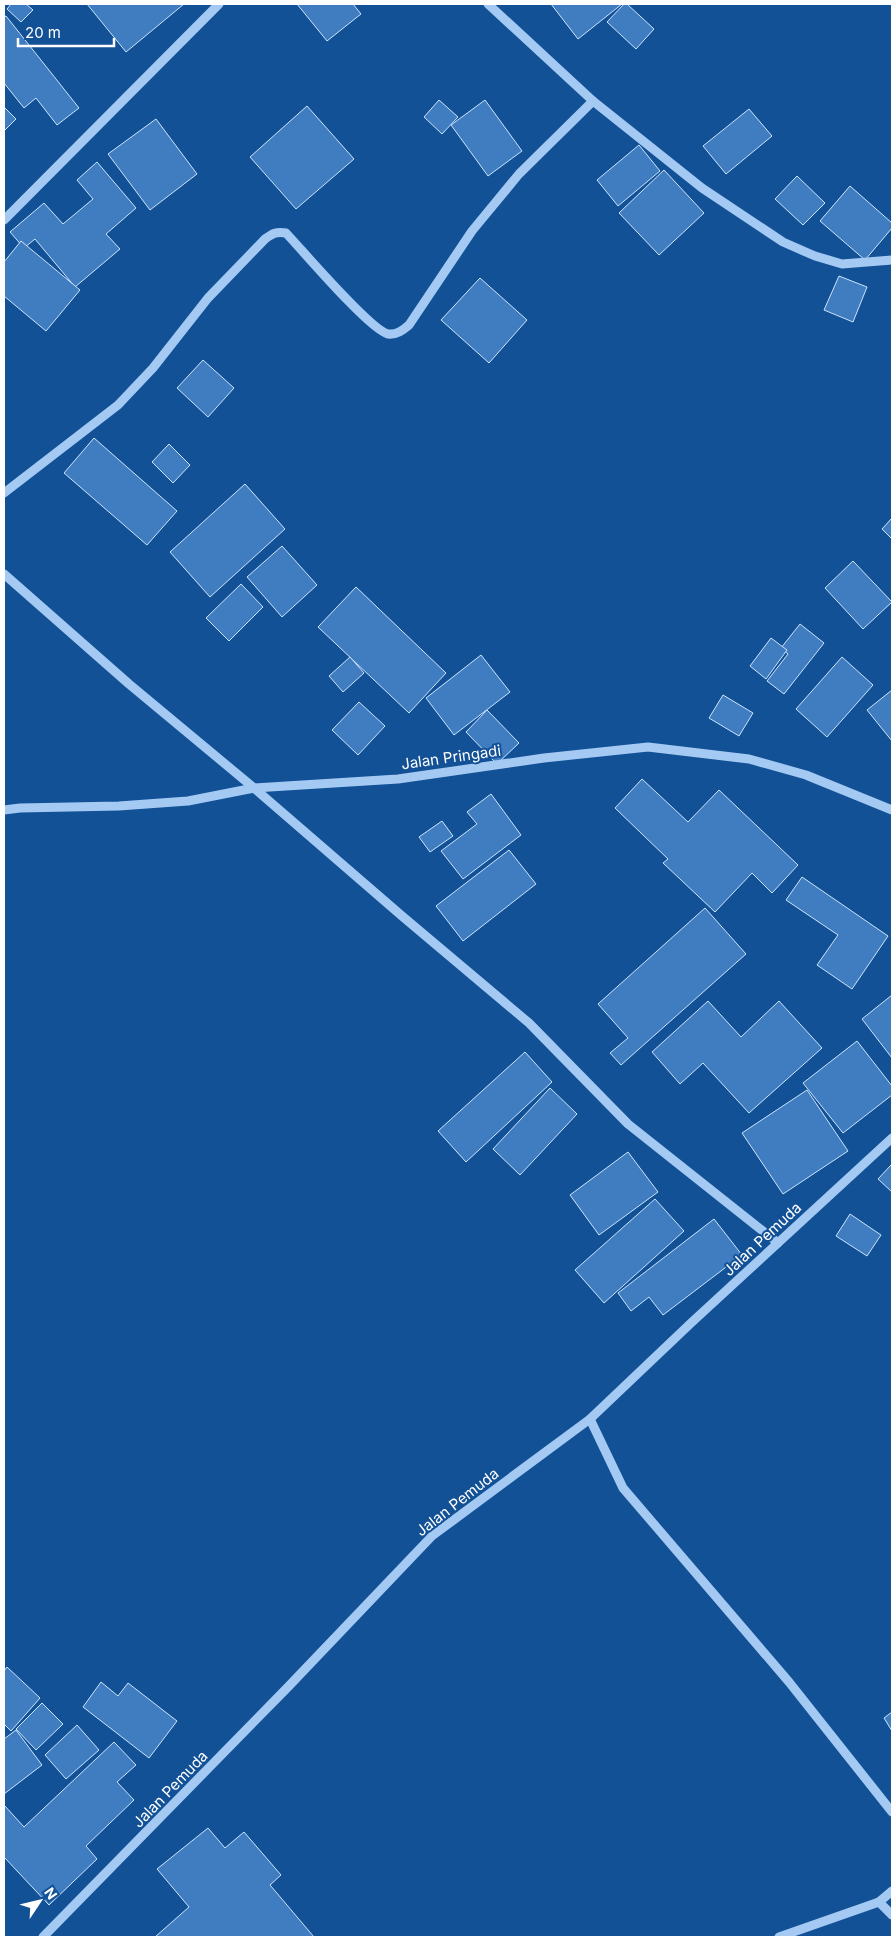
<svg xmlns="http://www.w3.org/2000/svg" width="896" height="1941" viewBox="0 0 896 1941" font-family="Inter,sans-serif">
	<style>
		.building { fill: #407dc0; stroke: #cce4fd }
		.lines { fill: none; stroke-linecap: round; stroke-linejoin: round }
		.minor { stroke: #a4caf3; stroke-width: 9 }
		.labels { text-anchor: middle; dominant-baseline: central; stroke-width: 4; stroke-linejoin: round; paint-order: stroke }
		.street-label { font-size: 15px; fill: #fff; stroke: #135197 }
	</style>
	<rect width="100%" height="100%" fill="#135197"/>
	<g class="building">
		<polygon points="11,4 26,4 33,10 21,22 7,9"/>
		<polygon points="87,4 184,4 126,52"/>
		<polygon points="297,4 353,4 361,14 327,41"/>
		<polygon points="551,4 622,4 578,39"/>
		<polygon points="624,4 627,4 654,29 636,49 607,22"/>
		<polygon points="6,16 79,108 57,125 36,98 24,108 4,83 4,17"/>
		<polygon points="439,100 458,117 442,134 424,117"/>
		<polygon points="485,100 522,151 488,176 451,125"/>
		<polygon points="307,106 354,159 296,209 250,157"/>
		<polygon points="4,107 16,119 4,131"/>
		<polygon points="749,109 772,136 726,174 703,146"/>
		<polygon points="156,119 197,174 150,210 108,154"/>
		<polygon points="639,145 660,171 618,206 597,180"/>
		<polygon points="97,162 136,208 106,234 120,249 75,287 35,239 24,248 10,232 44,203 63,224 93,199 77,180"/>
		<polygon points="664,170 704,213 659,255 619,213"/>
		<polygon points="797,176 825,203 803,225 775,199"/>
		<polygon points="850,186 892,223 892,228 865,260 820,221"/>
		<polygon points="21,241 80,290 46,331 4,296 4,262"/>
		<polygon points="839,276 867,287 853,322 824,310"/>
		<polygon points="480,278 527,320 489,363 441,320"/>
		<polygon points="203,360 234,388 208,417 177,388"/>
		<polygon points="94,438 177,511 147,545 64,473"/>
		<polygon points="169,444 190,465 173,483 152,462"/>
		<polygon points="245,484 285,529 210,597 170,552"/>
		<polygon points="892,518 892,539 882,529"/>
		<polygon points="282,546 317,585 282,617 247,577"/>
		<polygon points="853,561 892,602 863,629 825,588"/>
		<polygon points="241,584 263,607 229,641 206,618"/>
		<polygon points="356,587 446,673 409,713 318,627"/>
		<polygon points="800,624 824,643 784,694 767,681 788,654 781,648"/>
		<polygon points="771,638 787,650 766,679 750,666"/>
		<polygon points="481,655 510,692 454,735 426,698"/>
		<polygon points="350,657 364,673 343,692 329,676"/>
		<polygon points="842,657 873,685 827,737 796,709"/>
		<polygon points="892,690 892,741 867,710"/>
		<polygon points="723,695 753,713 739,736 709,718"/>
		<polygon points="359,702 385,726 358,755 332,730"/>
		<polygon points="487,710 519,743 497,764 466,732"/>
		<polygon points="642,779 688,822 719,790 798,865 772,893 752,873 715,912 663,863 668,859 615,808"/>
		<polygon points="491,794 521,835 463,879 441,851 477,824 467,812"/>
		<polygon points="442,821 453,836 430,852 419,837"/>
		<polygon points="509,850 536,884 463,941 436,906"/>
		<polygon points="802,877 888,936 852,989 817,965 838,935 786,900"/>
		<polygon points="705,908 746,954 621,1065 610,1053 628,1038 598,1004"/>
		<polygon points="892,995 892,1058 862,1019"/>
		<polygon points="708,1001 741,1037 779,1001 822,1048 749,1113 703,1063 680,1084 652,1052"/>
		<polygon points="857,1041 892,1086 892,1095 843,1133 803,1083"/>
		<polygon points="525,1052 552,1082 466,1162 438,1131"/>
		<polygon points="550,1088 577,1114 520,1175 493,1149"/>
		<polygon points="807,1090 848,1151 783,1194 742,1133"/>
		<polygon points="628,1152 658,1192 599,1235 570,1195"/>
		<polygon points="891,1165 892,1166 892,1192 878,1179"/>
		<polygon points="655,1199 684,1231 604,1303 575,1270"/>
		<polygon points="850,1214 881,1235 867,1256 836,1236"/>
		<polygon points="714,1219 742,1255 663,1315 649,1297 631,1311 618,1293"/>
		<polygon points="7,1667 40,1698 11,1731 4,1724 4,1671"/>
		<polygon points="101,1682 118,1696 128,1683 177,1721 149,1758 83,1707"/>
		<polygon points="42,1703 63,1724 36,1750 16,1729"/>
		<polygon points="892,1712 892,1731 884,1718"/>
		<polygon points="77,1725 99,1750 66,1779 45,1755"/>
		<polygon points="16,1730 42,1765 4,1794 4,1739"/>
		<polygon points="114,1742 136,1765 117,1782 134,1800 86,1846 97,1859 49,1905 4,1857 4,1805 24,1827"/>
		<polygon points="208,1828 225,1848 244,1832 281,1875 270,1885 314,1937 155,1937 189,1907 157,1869"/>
	</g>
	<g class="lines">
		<g class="minor">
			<polyline points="488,4 593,101 702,188 783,242 815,256 842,264 892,260"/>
			<polyline points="4,220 219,4"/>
			<path d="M4,493L118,405L153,368L208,298L265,239C272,234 276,231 286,233C303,251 370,330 388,334C397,335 403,330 409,325L472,231L519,174L593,101"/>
			<polyline points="4,574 129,684 254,788 402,916 529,1023 628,1124 778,1243"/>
			<polyline points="4,810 20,808 119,806 188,801 254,788 398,779 544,758 648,747 749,759 806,775 892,810"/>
			<polyline points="590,1419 623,1488 789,1682 892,1812"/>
			<polyline points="879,1902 892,1915"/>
			<polyline points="43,1937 287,1688 432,1536 590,1419 691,1323 892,1138"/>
			<polyline points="779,1937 879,1902 892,1891"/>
		</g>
	</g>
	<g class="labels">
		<g class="street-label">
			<text transform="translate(451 757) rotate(-8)">Jalan Pringadi</text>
			<text transform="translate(762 1239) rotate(-43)">Jalan Pemuda</text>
			<text transform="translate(457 1502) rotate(-38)">Jalan Pemuda</text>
			<text transform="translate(170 1789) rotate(-46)">Jalan Pemuda</text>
		</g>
	</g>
	<rect width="896" height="1941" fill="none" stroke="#ffffff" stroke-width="10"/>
	<g transform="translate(40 1901) rotate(55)" stroke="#135197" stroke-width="4" paint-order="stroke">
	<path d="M0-4L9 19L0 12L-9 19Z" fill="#ffffff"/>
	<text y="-8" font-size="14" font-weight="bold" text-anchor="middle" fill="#ffffff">N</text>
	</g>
	<path d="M18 38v8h96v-8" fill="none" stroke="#ffffff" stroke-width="2.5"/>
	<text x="25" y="38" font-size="15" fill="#ffffff" stroke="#135197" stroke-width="4" paint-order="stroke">20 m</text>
</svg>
